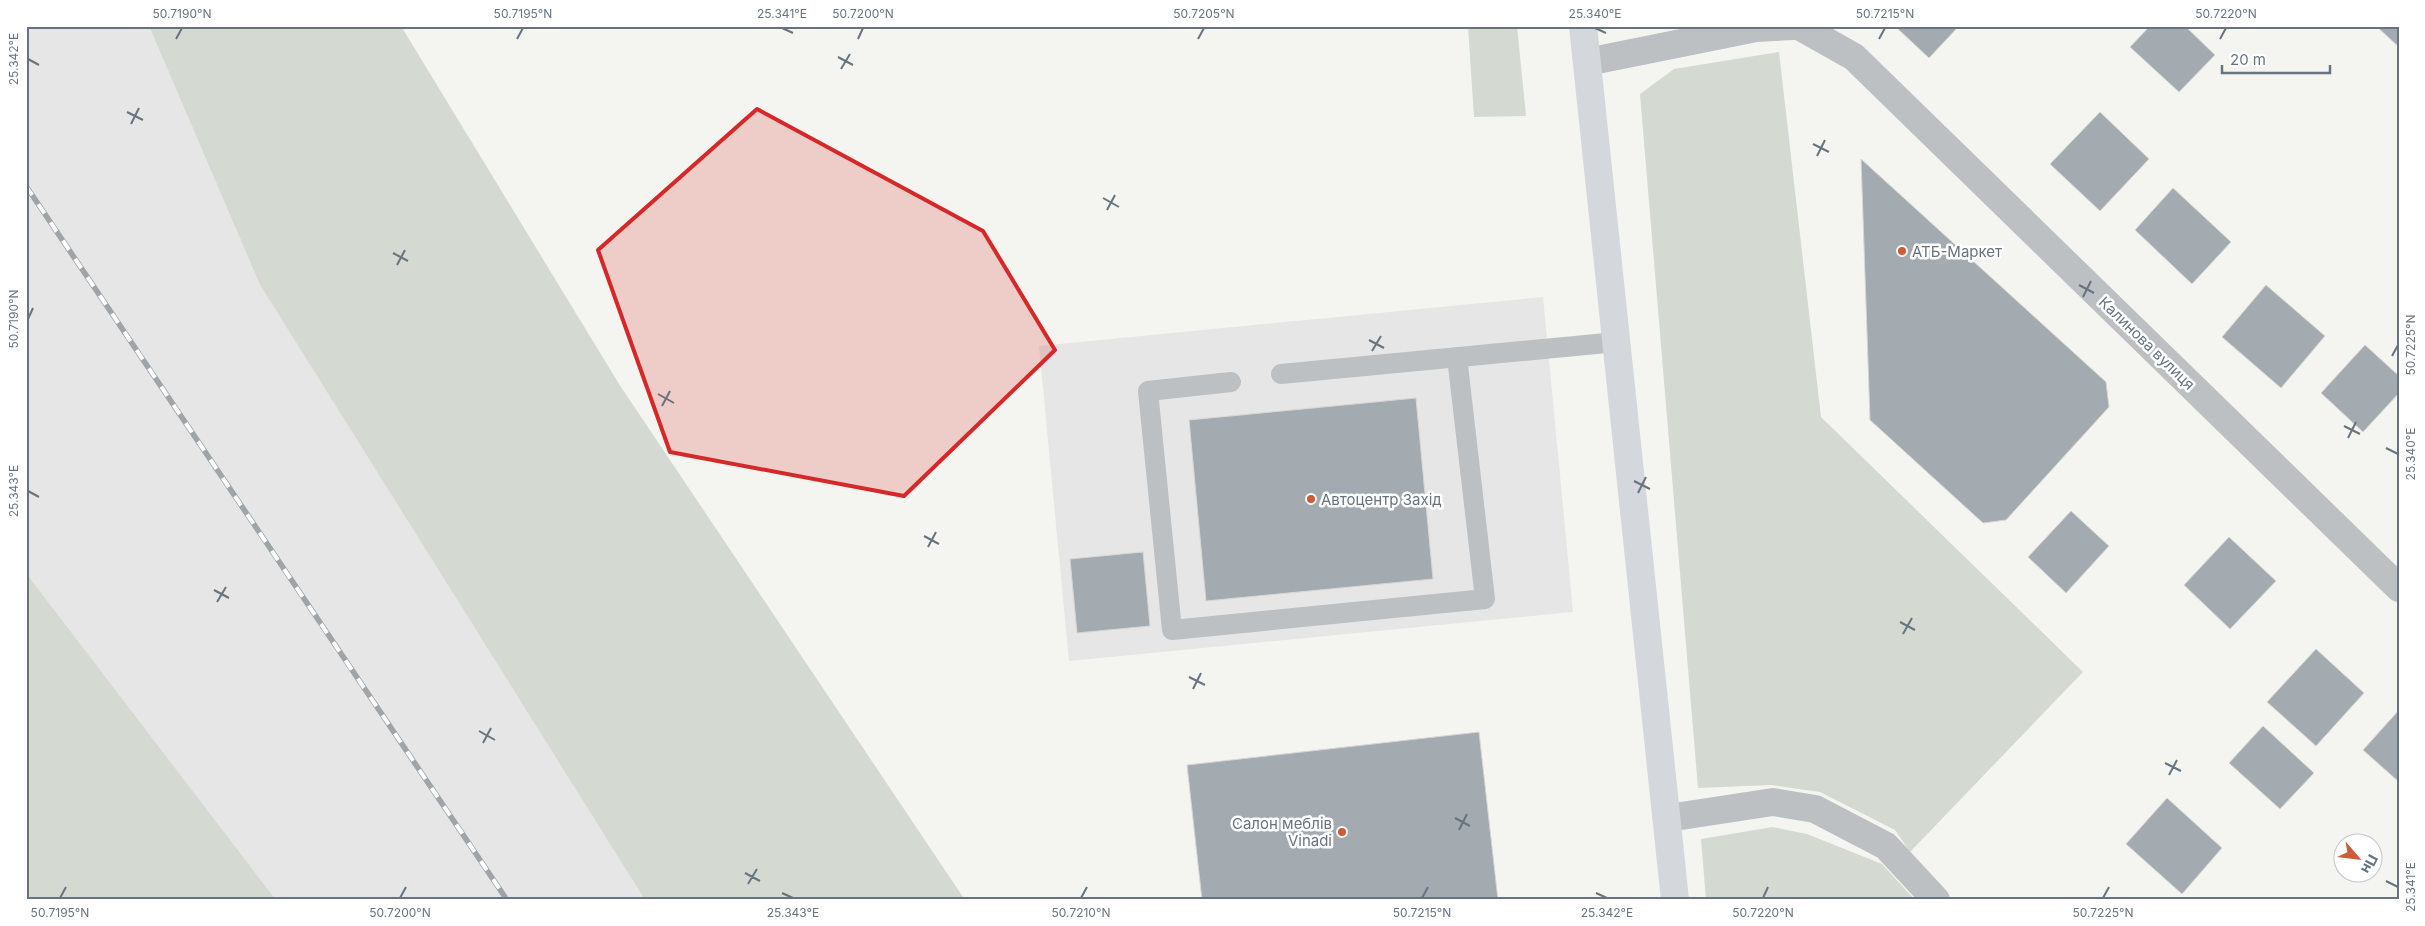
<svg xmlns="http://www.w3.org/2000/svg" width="2425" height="926" viewBox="0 0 2425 926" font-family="Inter,sans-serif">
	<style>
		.built { fill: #e5e6e5 }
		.green { fill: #d4d9d1 }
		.building { fill: #a4abb0; stroke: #d6d6d4 }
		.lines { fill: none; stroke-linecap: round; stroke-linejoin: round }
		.lane { stroke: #bcc0c3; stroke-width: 20 }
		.street { stroke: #bcc0c3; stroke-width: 28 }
		.primary { stroke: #d4d7db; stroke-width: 28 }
		.rail-casing { stroke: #9ea4a8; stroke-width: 5.5 }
		.rail { stroke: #fff; stroke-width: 4; stroke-dasharray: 11; stroke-linecap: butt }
		.marked { fill: #d62828; fill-opacity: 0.2; stroke: #d62828; stroke-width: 4; stroke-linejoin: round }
		.ticks { fill: none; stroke: #67747f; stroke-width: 2 }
		.poi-dot { fill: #ce5b38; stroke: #fff; stroke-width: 2 }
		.labels { text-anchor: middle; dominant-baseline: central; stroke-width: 5; stroke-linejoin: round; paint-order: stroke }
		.poi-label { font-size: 15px; fill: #67747f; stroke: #fff; text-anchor: start }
		.street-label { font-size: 15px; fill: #67747f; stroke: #fff }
		.neatline { fill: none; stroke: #67747f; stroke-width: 2 }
		.ticks-label { font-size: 12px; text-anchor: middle; fill: #67747f }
	</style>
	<rect width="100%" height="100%" fill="#f4f5f1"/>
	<g class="built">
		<polygon points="26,26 149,26 260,285 645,900 276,900 26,573"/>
		<polygon points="1543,297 1573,612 1069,661 1039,346"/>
	</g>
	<g class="green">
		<polygon points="149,26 401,26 619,384 965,900 645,900 260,285"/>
		<polygon points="1468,26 1517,26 1526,116 1474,117"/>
		<polygon points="1779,52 1821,417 2083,672 1910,852 1895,830 1820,792 1771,785 1698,788 1640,94 1674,69"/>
		<polygon points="26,573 276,900 26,900"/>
		<polygon points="1772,827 1807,834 1882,864 1915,900 1706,900 1701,839"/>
	</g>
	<g class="building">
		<polygon points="1901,26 1959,26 1929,58 1898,29"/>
		<polygon points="2150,26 2185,26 2215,55 2179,92 2130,47"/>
		<polygon points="2376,26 2399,26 2399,47"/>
		<polygon points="2100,112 2149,159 2100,211 2050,164"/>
		<polygon points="1861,159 2106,382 2109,407 2006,520 1983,523 1870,420"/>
		<polygon points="2173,188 2231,242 2192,284 2135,230"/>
		<polygon points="2266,285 2325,336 2281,388 2222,337"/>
		<polygon points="2365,345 2399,376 2399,393 2363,432 2321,393"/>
		<polygon points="1416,398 1433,579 1206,601 1189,420"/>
		<polygon points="2071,511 2109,546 2066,593 2028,557"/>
		<polygon points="2229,537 2276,581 2230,629 2184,585"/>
		<polygon points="1143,552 1150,626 1077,633 1070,559"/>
		<polygon points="2316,649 2364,693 2316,746 2267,702"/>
		<polygon points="2399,710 2399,782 2363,750"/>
		<polygon points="2263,726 2314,773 2280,809 2229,763"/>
		<polygon points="1479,732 1498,900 1202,900 1187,765"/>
		<polygon points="2167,798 2222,848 2182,894 2126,844"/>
	</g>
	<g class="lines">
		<g class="lane">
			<polyline points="1281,374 1617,342"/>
			<polyline points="1231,382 1148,391 1172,630 1485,599 1457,357"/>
		</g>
		<g class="street">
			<polyline points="1799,26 1854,57 2399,588"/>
			<polyline points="1587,62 1756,28 1793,26"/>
			<polyline points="1668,818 1773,802 1815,809 1886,846 1936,900"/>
		</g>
		<polyline class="primary" points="1583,26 1675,900"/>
		<defs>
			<polyline id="rail" points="26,186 507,900"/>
		</defs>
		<use href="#rail" class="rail-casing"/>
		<use href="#rail" class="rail"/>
	</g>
	<path class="marked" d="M757,109L983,231L1055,350L904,496L670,452L598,250Z"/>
	<path class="ticks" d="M782,28L793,33M1595,28L1606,33M176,39L182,28M517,39L523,28M858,39L863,28M1198,39L1204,28M1879,39L1885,28M2220,39L2226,28M838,57L853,65M28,59L39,65M841,69L850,54M127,112L143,120M131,124L139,108M1813,144L1829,152M1817,156L1825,140M1103,198L1119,207M1107,210L1115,195M393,253L408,261M397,265L405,250M2079,285L2094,293M2083,297L2091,281M28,319L33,308M1369,340L1384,348M1372,351L1381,336M2392,356L2398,345M658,394L674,403M662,406L670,391M2344,426L2360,434M2348,438L2356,422M2386,448L2398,454M1634,481L1650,489M28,491L39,497M1638,493L1646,477M924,536L939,544M928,547L936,532M214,590L229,598M217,602L226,587M1900,622L1915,630M1903,634L1912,618M1189,677L1205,685M1193,689L1201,673M479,731L495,740M483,743L491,728M2165,763L2181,771M2169,775L2177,760M1455,818L1470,826M1459,830L1467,814M745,873L760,881M2386,881L2398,887M748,884L757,869M782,893L793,898M1596,893L1607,898M60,898L66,887M400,898L406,887M1081,898L1087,887M1422,898L1428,887M1763,898L1768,887M2103,898L2109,887"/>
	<g class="poi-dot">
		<circle cx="1902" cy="251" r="5"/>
		<circle cx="1311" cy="499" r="5"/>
		<circle cx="1342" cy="832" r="5"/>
	</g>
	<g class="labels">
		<g class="poi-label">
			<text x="1912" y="251">АТБ-Маркет</text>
			<text x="1321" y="499">Автоцентр Захід</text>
			<text x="1332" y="823" text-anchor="end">Салон меблів<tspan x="1332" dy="17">Vinadi</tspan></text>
		</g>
		<g class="street-label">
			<text transform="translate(2147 343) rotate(44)">Калинова вулиця</text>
		</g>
	</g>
	<rect width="2425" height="926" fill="none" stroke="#ffffff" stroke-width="55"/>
	<g transform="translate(2358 858) rotate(118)"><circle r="24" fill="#ffffff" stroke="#c2c7cc"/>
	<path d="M0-4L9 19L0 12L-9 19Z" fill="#ce5b38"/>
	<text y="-8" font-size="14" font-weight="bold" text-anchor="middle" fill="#67747f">Пн</text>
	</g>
	<path d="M2222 65v8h108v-8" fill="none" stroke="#67747f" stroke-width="2.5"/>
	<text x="2230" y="65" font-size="15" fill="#67747f" stroke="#ffffff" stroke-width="4" paint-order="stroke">20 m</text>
	<rect x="28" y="28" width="2370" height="870" class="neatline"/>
	<g class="ticks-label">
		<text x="182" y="18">50.7190°N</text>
		<text x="523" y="18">50.7195°N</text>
		<text x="782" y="18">25.341°E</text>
		<text x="863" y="18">50.7200°N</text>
		<text x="1204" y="18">50.7205°N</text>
		<text x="1595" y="18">25.340°E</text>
		<text x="1885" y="18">50.7215°N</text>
		<text x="2226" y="18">50.7220°N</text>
		<text transform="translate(14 59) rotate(-90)" y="4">25.342°E</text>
		<text transform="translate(14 319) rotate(-90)" y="4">50.7190°N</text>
		<text transform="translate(2411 345) rotate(-90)" y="4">50.7225°N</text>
		<text transform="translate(2411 454) rotate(-90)" y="4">25.340°E</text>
		<text transform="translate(14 491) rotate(-90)" y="4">25.343°E</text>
		<text transform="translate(2411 887) rotate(-90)" y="4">25.341°E</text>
		<text x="60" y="917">50.7195°N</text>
		<text x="400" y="917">50.7200°N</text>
		<text x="793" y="917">25.343°E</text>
		<text x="1081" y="917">50.7210°N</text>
		<text x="1422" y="917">50.7215°N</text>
		<text x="1607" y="917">25.342°E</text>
		<text x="1763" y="917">50.7220°N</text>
		<text x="2103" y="917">50.7225°N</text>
	</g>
</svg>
